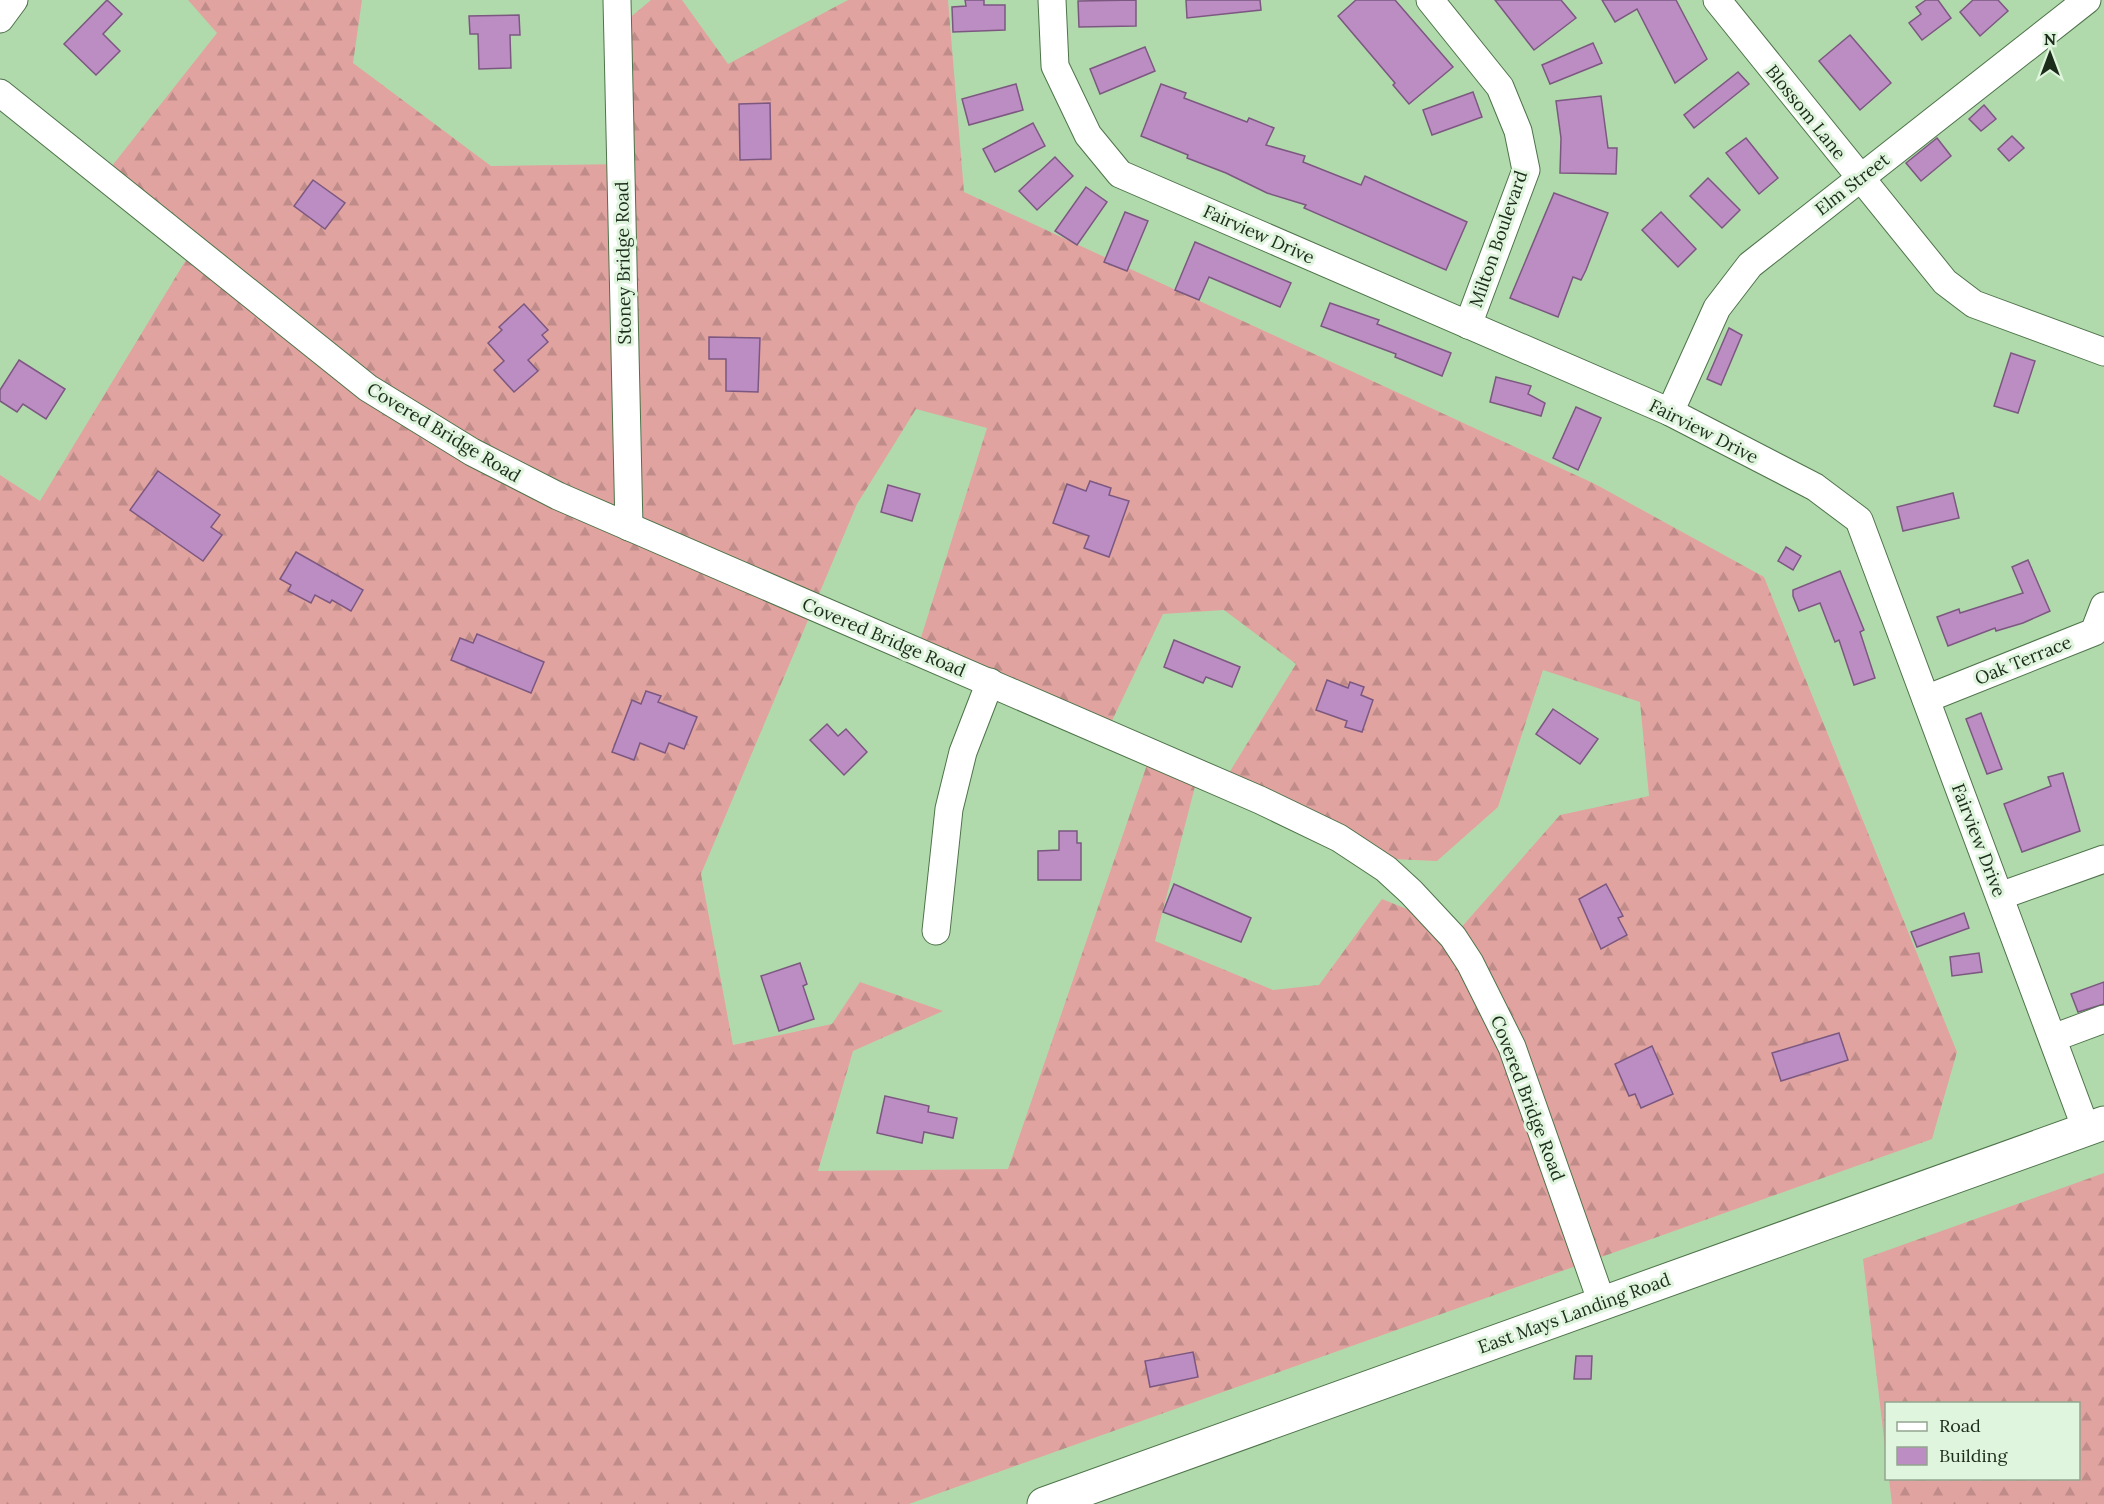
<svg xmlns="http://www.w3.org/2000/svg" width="2104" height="1504" viewBox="0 0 2104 1504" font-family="Lora,serif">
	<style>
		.forest { fill: url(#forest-firs); fill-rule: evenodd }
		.building { fill: #bb8dc2; stroke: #7c5881; stroke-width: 1.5 }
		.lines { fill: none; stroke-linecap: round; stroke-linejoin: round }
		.minor-casing { stroke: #4e734a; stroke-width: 29 }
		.major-casing { stroke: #4e734a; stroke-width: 35 }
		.minor { stroke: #fff; stroke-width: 27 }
		.major { stroke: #fff; stroke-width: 33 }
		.labels { text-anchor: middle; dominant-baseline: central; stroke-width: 6; stroke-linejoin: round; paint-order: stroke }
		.street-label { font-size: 18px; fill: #1c2c1a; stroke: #e0f5dd }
	</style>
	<defs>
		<pattern id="forest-firs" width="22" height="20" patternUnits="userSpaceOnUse" patternTransform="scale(1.5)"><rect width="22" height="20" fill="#e1a3a0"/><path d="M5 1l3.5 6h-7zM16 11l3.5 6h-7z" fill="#c08c89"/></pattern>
	</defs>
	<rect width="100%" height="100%" fill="#b1daac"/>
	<g class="forest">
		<path d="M188,0H362L353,63L491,166L623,164L621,25L651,0H682L728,64L848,0H948L964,192L1595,484L1764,577L1957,1052L1932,1139L909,1504H0V475L40,501L192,250L104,176L217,33ZM916,409L987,428L918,647L1109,727L1163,614L1224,610L1296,664L1221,786L1370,858L1437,861L1498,807L1543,670L1640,702L1649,796L1560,815L1459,930L1382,899L1319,985L1273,990L1155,941L1198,775L1151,753L1008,1169L818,1171L853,1051L943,1011L860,982L832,1024L733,1045L701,874L857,504Z"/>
		<polygon points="2104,1173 2104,1504 1892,1504 1889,1479 2078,1478 2078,1404 1886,1404 1886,1456 1863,1259"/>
	</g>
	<g class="building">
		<polygon points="107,0 122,14 103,34 120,51 96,75 64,44"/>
		<polygon points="965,0 984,0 984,5 1005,5 1005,30 953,32 952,7 966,6"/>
		<polygon points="1136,0 1136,26 1079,27 1078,1"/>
		<polygon points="1186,0 1260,0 1261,10 1187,18"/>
		<polygon points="1356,0 1395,0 1453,67 1409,104 1393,85 1395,83 1338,16"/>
		<polygon points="1495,0 1561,0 1576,18 1534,50"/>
		<polygon points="1602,0 1676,0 1707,59 1675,83 1637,9 1615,22"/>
		<polygon points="1926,0 1938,0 1951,18 1922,40 1909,23 1921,14 1916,7"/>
		<polygon points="1973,0 1998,0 2008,11 1980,36 1960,12"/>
		<polygon points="519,15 520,35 510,35 511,68 479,69 478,34 470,34 469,16"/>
		<polygon points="1850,35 1891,83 1860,110 1819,61"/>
		<polygon points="1593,43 1602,63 1550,84 1542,65"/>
		<polygon points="1145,47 1155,71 1100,94 1090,69"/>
		<polygon points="1738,72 1749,84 1694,128 1684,115"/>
		<polygon points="1016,84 1023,110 969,125 962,99"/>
		<polygon points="1161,84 1186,93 1184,98 1247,122 1249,118 1274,128 1266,145 1305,156 1303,162 1361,185 1365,176 1467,222 1446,270 1304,208 1306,205 1267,193 1226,173 1187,158 1188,155 1141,136"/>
		<polygon points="1473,92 1482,117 1432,135 1423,110"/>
		<polygon points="1601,96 1608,148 1617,148 1616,174 1560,173 1561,138 1556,101"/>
		<polygon points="770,103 771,159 740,160 739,104"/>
		<polygon points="1984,105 1996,119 1981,131 1969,119"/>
		<polygon points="1033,123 1045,146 995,172 983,149"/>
		<polygon points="2012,136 2024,148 2009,161 1998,149"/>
		<polygon points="1746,138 1778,178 1759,194 1726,153"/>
		<polygon points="1937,138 1951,156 1921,181 1906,163"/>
		<polygon points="1055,157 1073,176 1037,210 1019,191"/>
		<polygon points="1708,178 1740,210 1722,228 1690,196"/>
		<polygon points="313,180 345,203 325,229 294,206"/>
		<polygon points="1086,187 1107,202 1077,245 1055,231"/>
		<polygon points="1554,193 1608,213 1586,270 1581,280 1573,277 1558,317 1510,298"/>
		<polygon points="1125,212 1148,221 1127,271 1104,262"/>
		<polygon points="1661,212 1696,249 1678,267 1642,230"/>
		<polygon points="1195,242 1291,283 1280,307 1209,277 1199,300 1175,290"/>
		<polygon points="1330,303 1379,320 1377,324 1451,353 1442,376 1395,357 1396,354 1321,326"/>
		<polygon points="524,304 548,330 542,335 548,342 528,360 538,371 514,392 494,370 504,361 488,343 502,330 499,327"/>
		<polygon points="1729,328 1742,335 1721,385 1707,379"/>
		<polygon points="709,337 760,338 758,392 726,391 726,359 709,359"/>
		<polygon points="2011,353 2035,361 2018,413 1994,406"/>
		<polygon points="19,360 65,389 46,419 23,404 17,412 0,401 0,390"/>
		<polygon points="1496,377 1531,386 1528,394 1545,403 1541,416 1490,402"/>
		<polygon points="1576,407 1601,418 1578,470 1553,458"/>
		<polygon points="158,471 220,515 211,527 222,535 203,561 130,510"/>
		<polygon points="1090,481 1111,488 1109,495 1129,501 1109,557 1084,548 1089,536 1053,523 1067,484 1086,491"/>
		<polygon points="888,485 920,494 912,521 881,512"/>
		<polygon points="1953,493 1959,518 1903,531 1897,507"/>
		<polygon points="1786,547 1801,556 1793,570 1778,561"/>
		<polygon points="296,552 363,590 351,611 332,600 330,603 315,595 311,603 288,591 291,585 280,579"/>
		<polygon points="2028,560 2050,611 2023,623 1996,631 1995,628 1948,646 1937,617 1959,609 1960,613 2023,593 2012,567"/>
		<polygon points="1840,571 1864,630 1860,632 1875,678 1854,685 1839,640 1835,642 1820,603 1799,611 1793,596 1793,590"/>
		<polygon points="477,634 544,662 531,693 451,660 460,638 473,643"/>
		<polygon points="1174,640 1240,667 1232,687 1206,677 1203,683 1164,667"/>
		<polygon points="1327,680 1348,688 1350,682 1364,687 1361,695 1373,700 1362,732 1345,727 1347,721 1316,710"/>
		<polygon points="646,691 661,696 658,702 697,717 684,749 669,743 665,753 640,743 634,760 612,752 632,700 641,704"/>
		<polygon points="1553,709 1598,739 1580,764 1536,734"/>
		<polygon points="1981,713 2002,769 1987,774 1966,719"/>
		<polygon points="827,724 838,736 846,729 867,752 844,775 810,740"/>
		<polygon points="2063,773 2080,831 2022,852 2004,804 2051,786 2048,777"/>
		<polygon points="1059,831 1077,831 1077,843 1081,843 1081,880 1038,880 1038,851 1059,850"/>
		<polygon points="1174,884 1251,918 1241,942 1163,912"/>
		<polygon points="1606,884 1623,916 1618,918 1627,935 1601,949 1579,899"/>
		<polygon points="1964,913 1969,928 1917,947 1911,932"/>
		<polygon points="1979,953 1982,972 1952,976 1950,957"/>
		<polygon points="800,963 807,984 803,986 814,1019 779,1031 761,976"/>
		<polygon points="2104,982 2104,1004 2078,1012 2071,994"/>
		<polygon points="1839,1033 1848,1060 1781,1081 1772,1053"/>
		<polygon points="1652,1046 1673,1094 1641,1108 1635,1094 1629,1096 1615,1064"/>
		<polygon points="885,1096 929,1106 928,1112 957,1118 953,1138 924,1132 922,1143 877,1133"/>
		<polygon points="1193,1352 1198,1377 1150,1387 1145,1361"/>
		<polygon points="1576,1356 1592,1356 1591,1379 1574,1379"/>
	</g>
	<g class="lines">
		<defs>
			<g id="minor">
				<polyline points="617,0 629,527"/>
				<polyline points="1052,0 1055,66 1088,135 1120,174 1670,412 1815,487 1859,520 2086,1129"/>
				<polyline points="1430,0 1500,87 1518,131 1526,170 1468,325"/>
				<polyline points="1717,0 1945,282 1974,304 2104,352"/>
				<polyline points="0,19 14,0"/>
				<polyline points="0,93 368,388 472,452 558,496 1260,800 1339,838 1386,869 1411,892 1453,937 1470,963 1512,1047 1602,1303"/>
				<polyline points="1670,412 1717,308 1750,265 2087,0"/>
				<polyline points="1926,699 2094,632 2104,606"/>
				<polyline points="2000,896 2104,859"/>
				<polyline points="936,931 949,809 963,752 990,682"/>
				<polyline points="2053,1038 2104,1019"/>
			</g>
			<polyline id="major" points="1044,1504 2104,1123"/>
		</defs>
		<use href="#minor" class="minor-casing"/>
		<use href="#major" class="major-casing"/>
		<use href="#minor" class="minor"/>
		<use href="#major" class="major"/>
	</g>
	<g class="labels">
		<g class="street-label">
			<text transform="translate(1806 112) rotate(51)">Blossom Lane</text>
			<text transform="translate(1852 184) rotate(-38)">Elm Street</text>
			<text transform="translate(1259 234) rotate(24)">Fairview Drive</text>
			<text transform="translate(1498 239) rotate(-71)">Milton Boulevard</text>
			<text transform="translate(623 263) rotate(-91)">Stoney Bridge Road</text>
			<text transform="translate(1704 431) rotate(27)">Fairview Drive</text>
			<text transform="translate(444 432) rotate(31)">Covered Bridge Road</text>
			<text transform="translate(884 637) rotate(23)">Covered Bridge Road</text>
			<text transform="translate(2023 660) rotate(-22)">Oak Terrace</text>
			<text transform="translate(1979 840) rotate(69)">Fairview Drive</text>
			<text transform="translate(1528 1098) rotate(69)">Covered Bridge Road</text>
			<text transform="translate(1574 1313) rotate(-20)">East Mays Landing Road</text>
		</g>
	</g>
	<rect x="1885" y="1402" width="195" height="78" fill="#e0f5dd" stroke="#92a58f" stroke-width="1.5"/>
	<rect x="1897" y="1422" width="30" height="9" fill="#ffffff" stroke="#92a58f" stroke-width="1.5"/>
	<text x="1939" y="1432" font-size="18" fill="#1c2c1a">Road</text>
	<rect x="1897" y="1447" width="30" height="18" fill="#bb8dc2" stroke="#92a58f" stroke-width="1.5"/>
	<text x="1939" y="1462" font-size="18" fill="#1c2c1a">Building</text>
	<g transform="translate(2050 54)" stroke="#e0f5dd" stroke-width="4.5" paint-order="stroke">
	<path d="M0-4.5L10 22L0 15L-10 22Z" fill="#1c2c1a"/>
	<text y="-9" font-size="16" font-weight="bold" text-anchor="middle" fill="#1c2c1a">N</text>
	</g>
</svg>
